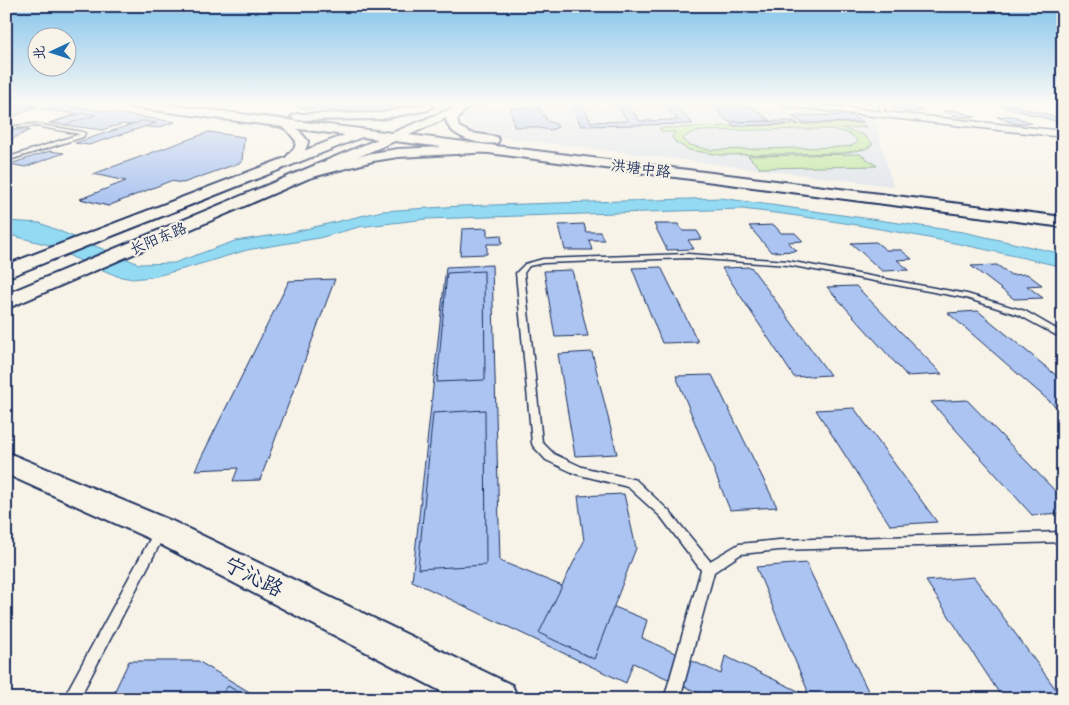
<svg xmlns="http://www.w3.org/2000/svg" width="1069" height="705" viewBox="0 0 1069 705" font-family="'Patrick Hand','LXGW WenKai TC',sans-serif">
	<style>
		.built { fill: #e0e5eb }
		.green { fill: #c0e7a2; stroke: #6e8b80; fill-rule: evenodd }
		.water { fill: #92dbf3; stroke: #6296b7 }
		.building { fill: #abc4f1; stroke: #1b2f5e }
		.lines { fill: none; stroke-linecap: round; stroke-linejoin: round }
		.service-casing { stroke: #1b2f5e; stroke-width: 3 }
		.minor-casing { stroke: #1b2f5e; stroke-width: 3 }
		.tertiary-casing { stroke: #1b2f5e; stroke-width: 4 }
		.secondary-casing { stroke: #1b2f5e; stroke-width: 4 }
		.service { fill: #f7f3e8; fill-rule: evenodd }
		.minor { fill: #f7f3e8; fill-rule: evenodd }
		.tertiary { fill: #f7f3e8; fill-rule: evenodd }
		.secondary { fill: #f7f3e8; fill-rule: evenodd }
		.labels { text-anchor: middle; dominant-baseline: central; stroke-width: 4.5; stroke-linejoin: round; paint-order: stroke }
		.far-street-label { font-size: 15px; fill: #1b2f5e; stroke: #f7f3e8 }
		.near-street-label { font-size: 21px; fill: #1b2f5e; stroke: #f7f3e8 }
	</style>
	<rect width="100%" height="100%" fill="#f7f3e8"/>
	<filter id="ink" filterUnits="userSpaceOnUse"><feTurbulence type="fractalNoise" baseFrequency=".02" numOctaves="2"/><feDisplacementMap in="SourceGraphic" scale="10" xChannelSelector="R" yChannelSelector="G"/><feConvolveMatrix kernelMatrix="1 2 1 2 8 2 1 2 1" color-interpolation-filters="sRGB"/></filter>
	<g filter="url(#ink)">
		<polygon class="built" points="483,104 761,104 873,115 893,186 481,135 466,128 461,114"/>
		<g class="green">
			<path d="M859,123L866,127L842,128L864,135L873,144L866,149L843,153L720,155L689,150L675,142L672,137L675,132H662L659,128ZM815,129C828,129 851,129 858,142L851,146L843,147L710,150L690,145L683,139L690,133L702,131Z"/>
			<polygon points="860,154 877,166 760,168 748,156"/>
		</g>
		<path class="water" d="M721,198L963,232L1063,254V267C957,242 850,221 742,209L426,219L359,227L319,238L247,250L187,268L152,277L132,279L117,276L72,257L53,246L6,234V221L40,223L139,264L174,263L235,241L289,233L382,211L460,206Z"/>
		<g class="building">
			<polygon points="11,104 56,104 175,122 157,128 122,124 102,130 49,123 77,114 35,108 6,109 6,106"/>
			<polygon points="275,104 324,104 313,109"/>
			<polygon points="389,104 411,104 342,112 318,109 330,105 355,107"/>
			<polygon points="571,104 582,104 591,122 628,121 616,104 627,104 640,121 678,120 663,104 674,104 693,124 581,126"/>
			<polygon points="993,104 1009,104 1063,119 1063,123"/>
			<polygon points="906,105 921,110 922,111 906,112 892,106"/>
			<polygon points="36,106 6,120 6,111 17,107"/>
			<polygon points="751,106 770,121 729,122 713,107"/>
			<polygon points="511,108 540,108 543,116 545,116 547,121 556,124 558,127 551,130 531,127 514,127"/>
			<polygon points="953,110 958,111 975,117 959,117 943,111"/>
			<polygon points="83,113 96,115 64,125 51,123"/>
			<polygon points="850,115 863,122 802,123 792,116"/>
			<polygon points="1007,116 1013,116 1032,123 1016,124 997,117"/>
			<polygon points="142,121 156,123 89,145 75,143"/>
			<polygon points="794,121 798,124 734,126 730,122"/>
			<polygon points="11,130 30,130 6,142 6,133"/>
			<polygon points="209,132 244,137 242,162 183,183 170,181 108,206 80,199 126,181 93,174"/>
			<polygon points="50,151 64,153 25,167 10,164"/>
			<polygon points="584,224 586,232 600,232 604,240 589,240 592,250 565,250 559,225"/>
			<polygon points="654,224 678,224 683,231 697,231 702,239 688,240 694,249 667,250"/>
			<polygon points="774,225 781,233 795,233 803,241 788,242 797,251 771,252 749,226"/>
			<polygon points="487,228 487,236 501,235 502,244 487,244 487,254 460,255 462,229"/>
			<polygon points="876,242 886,250 901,250 912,259 897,260 909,270 882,271 851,243"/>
			<polygon points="492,265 500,561 647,620 642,638 721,674 725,656 815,699 712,699 633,663 626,683 412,581 446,267"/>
			<polygon points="997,265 1011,275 1027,274 1042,285 1027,286 1043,298 1014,299 971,266"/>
			<polygon points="661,267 698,342 662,343 632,268"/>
			<polygon points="751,267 830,375 794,377 722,268"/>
			<polygon points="572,270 588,336 555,337 544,271"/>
			<polygon points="484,271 485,380 437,382 447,273"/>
			<polygon points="335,279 260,480 233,481 238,468 195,470 289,281"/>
			<polygon points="856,286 942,374 907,376 827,287"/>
			<polygon points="978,311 1063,381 1063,413 948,313"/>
			<polygon points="592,352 617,454 575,456 558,354"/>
			<polygon points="712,375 777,507 730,510 676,376"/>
			<polygon points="967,400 1063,499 1063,513 1032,515 931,402"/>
			<polygon points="854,408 937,522 890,525 816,410"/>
			<polygon points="485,410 486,565 418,569 433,413"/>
			<polygon points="624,494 636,548 594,659 539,633 584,541 578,496"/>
			<polygon points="806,563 872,699 806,699 807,689 756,567"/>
			<polygon points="974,577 1063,699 1003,699 926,581"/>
			<polygon points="129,661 198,661 261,699 111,699"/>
			<polygon points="228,686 250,699 218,699"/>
		</g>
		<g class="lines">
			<defs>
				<g id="service">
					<polygon points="880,104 884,104 884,115 881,114"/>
					<polygon points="36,124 83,132 85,133 83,137 6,161 6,158 80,134 36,126 6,129 6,127"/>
					<polygon points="688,254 788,261 967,294 1025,311 1063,333 1063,339 1019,315 966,298 788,265 688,258 543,263 529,266 524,273 542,442 554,454 582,467 636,480 669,511 710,561 739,544 779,540 1063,532 1063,542 779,550 741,554 714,572 680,699 664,699 701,570 661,517 628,487 576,474 546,460 533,446 532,443 516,273 525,264 543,259"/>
					<polygon points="160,527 164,528 166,532 79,699 63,699 156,528"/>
				</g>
				<polygon id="minor" points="780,104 809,104 1063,131 1063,137 784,106"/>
				<g id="tertiary">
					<polygon points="426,104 432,105 433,107 428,110 380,119 296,120 291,117 296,114 380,113"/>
					<path d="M461,106L466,109L457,120L459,127L471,133L497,137L499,140L497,143C481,146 448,137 446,119L457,107Z"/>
					<path d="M278,119L295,126L308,141C307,150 299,162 289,165L283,161L295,147L296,141L287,130L273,122L274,120Z"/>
					<polygon points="490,145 494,146 496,149 494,152 398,157 373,161 309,178 302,174 304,171 372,153 398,149"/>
					<polygon points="6,452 172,521 512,685 518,699 456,699 150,539 6,474"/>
				</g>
				<polygon id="secondary" points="126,104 161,104 392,133 462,104 477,104 409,135 1063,217 1063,227 395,141 6,309 6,294 378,139 362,137 6,278 6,265 345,135 131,107"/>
			</defs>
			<use href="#service" class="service-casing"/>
			<use href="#minor" class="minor-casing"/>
			<use href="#tertiary" class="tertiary-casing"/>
			<use href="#secondary" class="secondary-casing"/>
			<use href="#service" class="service"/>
			<use href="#minor" class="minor"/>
			<use href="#tertiary" class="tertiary"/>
			<use href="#secondary" class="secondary"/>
		</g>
	</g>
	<linearGradient id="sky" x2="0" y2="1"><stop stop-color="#85c4ec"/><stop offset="0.51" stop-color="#fbfaf5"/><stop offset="1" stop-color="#fbfaf5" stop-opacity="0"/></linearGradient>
	<rect width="1069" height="203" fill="url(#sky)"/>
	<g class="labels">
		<g class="far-street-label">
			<text transform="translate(641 168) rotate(7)">洪塘中路</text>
			<text transform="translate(158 238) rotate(-23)">长阳东路</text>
		</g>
		<g class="near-street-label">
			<text transform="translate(254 576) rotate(27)">宁沁路</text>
		</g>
	</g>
	<rect width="1069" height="705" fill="none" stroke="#f7f3e8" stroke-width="25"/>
	<rect x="12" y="12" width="1044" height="680" fill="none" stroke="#1b2f5e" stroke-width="2" filter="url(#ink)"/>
	<g transform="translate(52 52) rotate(266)"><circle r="24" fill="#f7f3e8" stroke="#9fa5b1"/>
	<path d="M0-4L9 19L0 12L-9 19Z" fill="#1f6fb2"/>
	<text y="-8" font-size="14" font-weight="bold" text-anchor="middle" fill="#1b2f5e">北</text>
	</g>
</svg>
